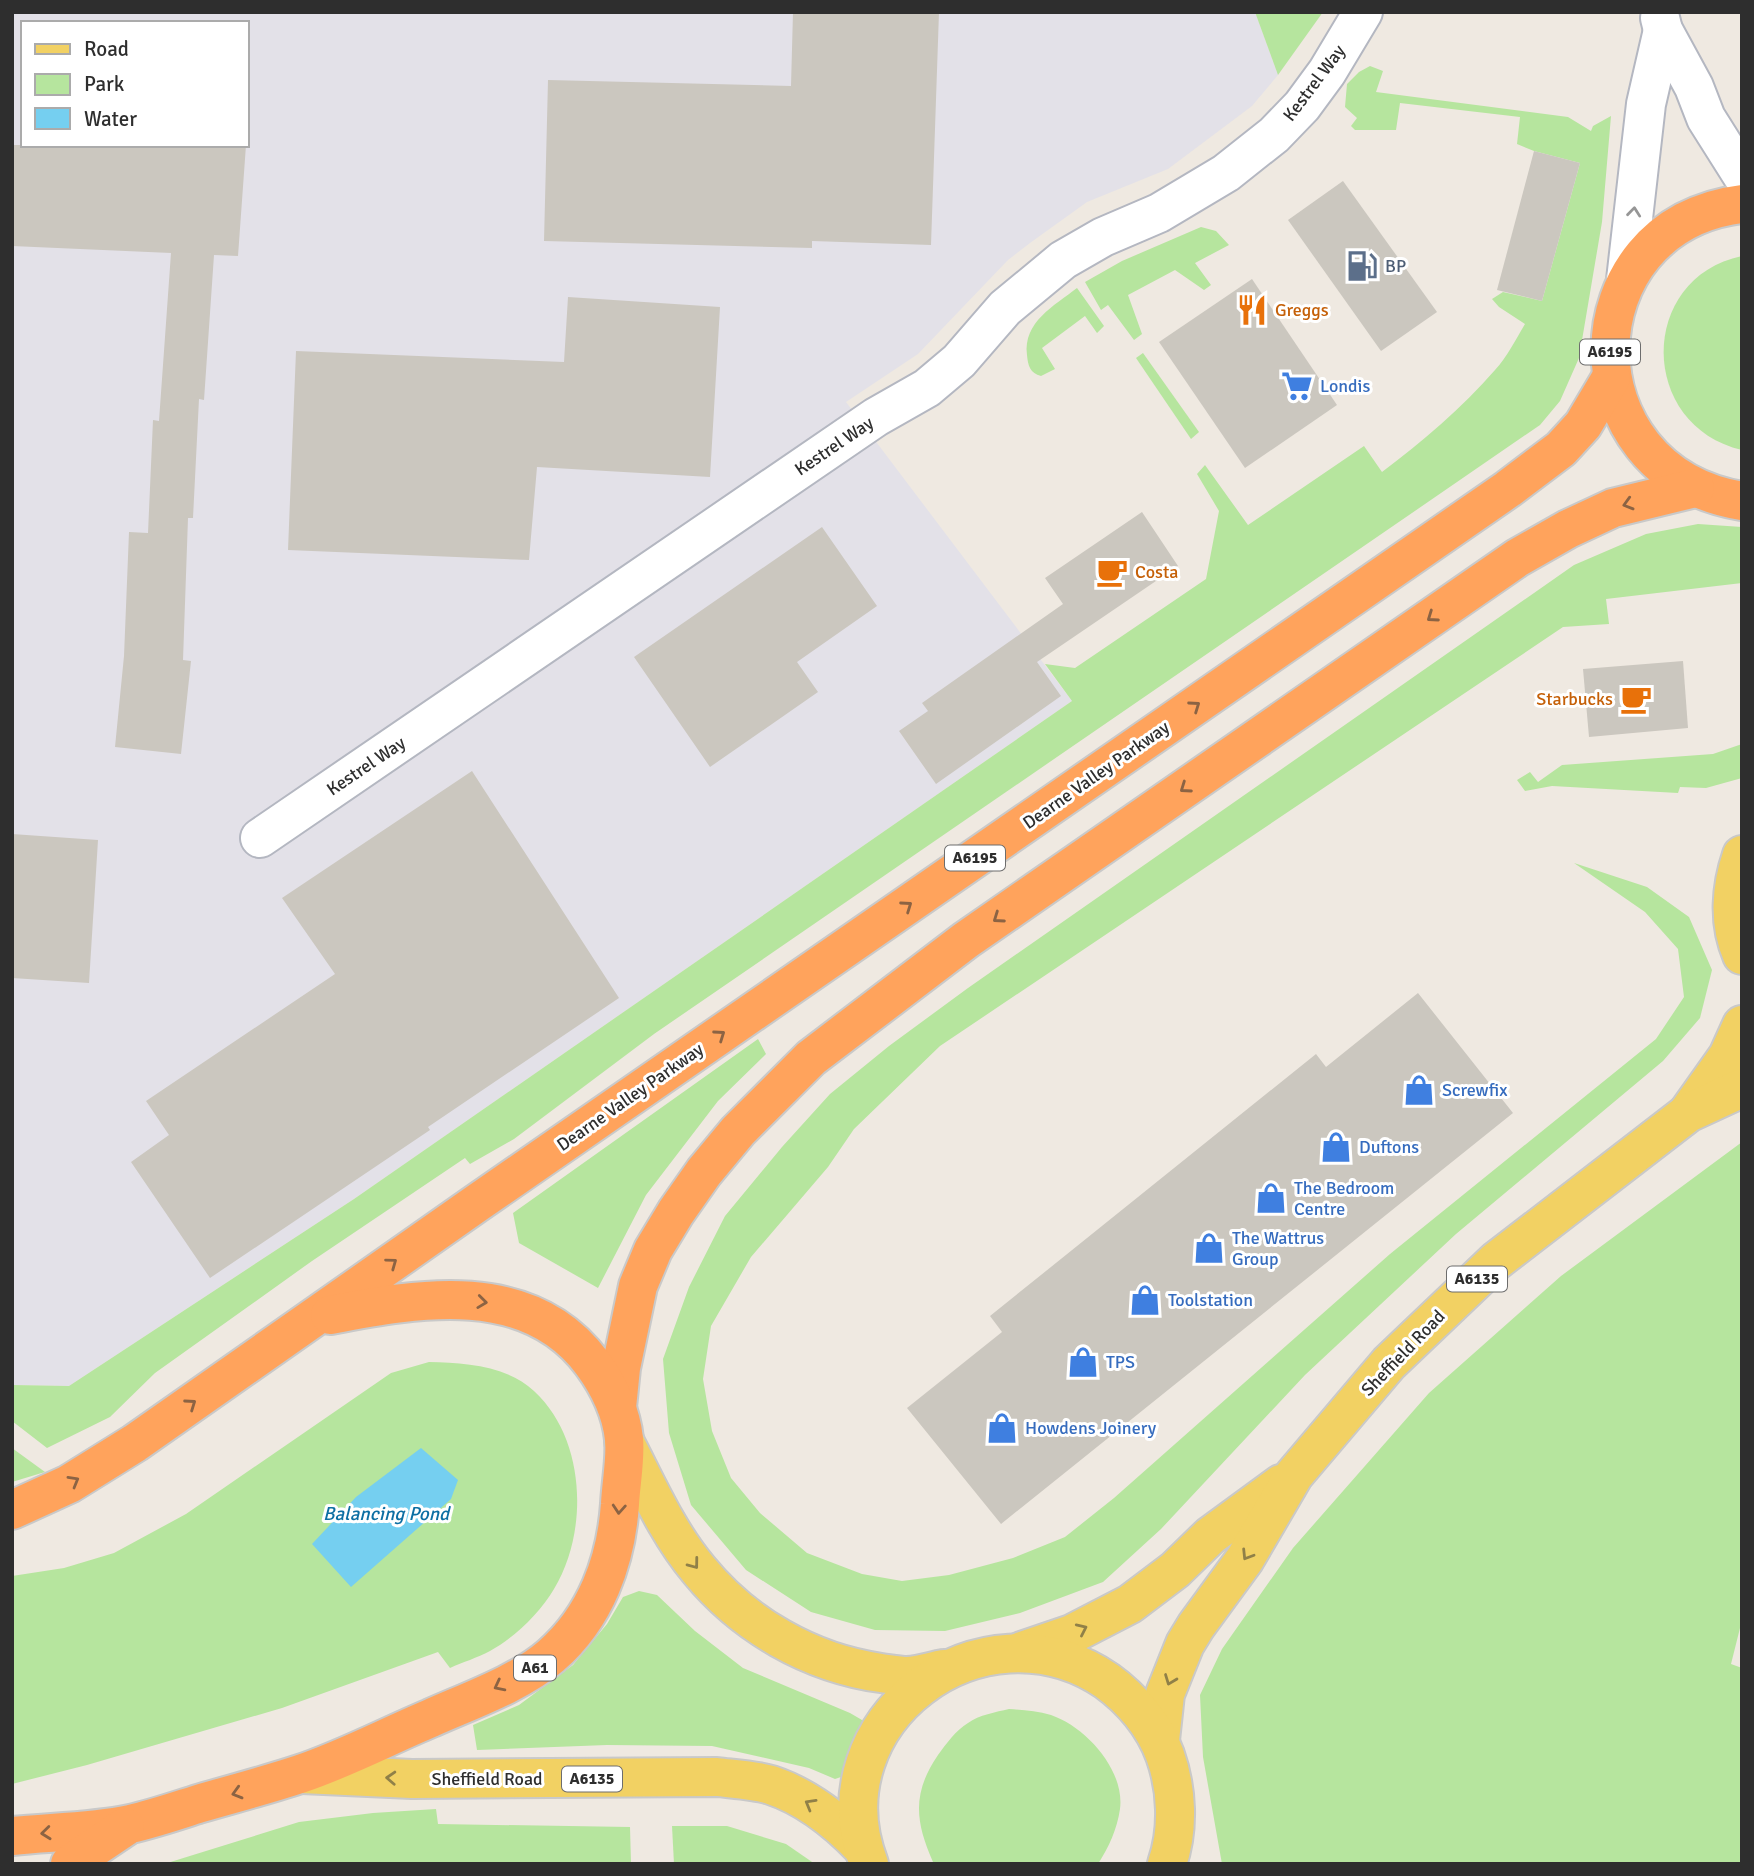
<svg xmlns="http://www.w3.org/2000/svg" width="1754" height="1876" viewBox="0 0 1754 1876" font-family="Signika,sans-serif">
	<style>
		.industrial { fill: #e3e1e8; fill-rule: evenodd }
		.green { fill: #b6e59e }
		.water { fill: #75cff0 }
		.building { fill: #cbc7bf }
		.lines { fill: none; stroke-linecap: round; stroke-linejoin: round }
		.street-casing { stroke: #b4b7c1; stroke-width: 42 }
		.primary-casing { stroke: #c9c9c9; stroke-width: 42 }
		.highway-casing { stroke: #c9c9c9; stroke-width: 42 }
		.street { stroke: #fff; stroke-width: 38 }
		.primary { stroke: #f2d163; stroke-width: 38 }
		.highway { stroke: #ffa35c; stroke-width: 38 }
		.oneway { stroke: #969696 }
		.oneway2 { stroke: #8c6343 }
		.oneway3 { stroke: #908048 }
		.labels { text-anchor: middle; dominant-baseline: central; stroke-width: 6; stroke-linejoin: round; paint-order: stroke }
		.shield { fill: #fff; stroke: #6d6d6d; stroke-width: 2 }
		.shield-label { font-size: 16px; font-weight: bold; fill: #2e2e2e }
		.street-label { font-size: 18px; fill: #2e2e2e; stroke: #fff }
		.service-label { font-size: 18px; fill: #4e5e75; stroke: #fff; text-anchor: start }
		.food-label { font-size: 18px; fill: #c56008; stroke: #fff; text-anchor: start }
		.shop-label { font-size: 18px; fill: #366cbe; stroke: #fff; text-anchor: start }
		.water-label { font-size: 19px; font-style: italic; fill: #0d6fa3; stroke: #fff }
	</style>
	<rect width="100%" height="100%" fill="#efe9e1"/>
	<path class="industrial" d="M12,12H1255L1278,75L1252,106L1168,169L1087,202L1030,243L1008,260L918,354L846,402L1072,701L354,1199L69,1386L12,1385ZM23,23H247V145H23Z"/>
	<g class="green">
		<polygon points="1255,12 1323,12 1278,75"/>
		<path d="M1370,66L1383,71L1376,92L1568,117L1591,131L1593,126L1611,116L1602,222L1579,358L1560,401L1540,425L654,1034L514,1139L470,1164L465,1158L312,1261L155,1373L110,1417L47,1448L12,1421V1385L69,1386L354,1199L1072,701L1045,664L1075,668L1206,579L1219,511L1197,474L1205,465L1248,525L1364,446L1382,472C1422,442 1462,408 1495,370C1507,357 1516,339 1525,324L1499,307L1492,299L1503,292L1542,301L1580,163L1534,151L1517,144L1520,117L1400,103L1396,130H1355L1351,126L1357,118L1345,107L1347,84L1359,72Z"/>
		<polygon points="1201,227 1216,231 1229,245 1195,263 1211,285 1204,290 1175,270 1128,295 1142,334 1134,340 1108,305 1101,310 1085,282 1122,261"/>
		<path d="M1742,256V450C1638,426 1637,278 1742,256Z"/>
		<path d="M1077,288L1104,326L1097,333L1085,316L1042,348L1055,369L1041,376C1030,373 1028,366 1027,355C1023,322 1054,306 1077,288Z"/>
		<polygon points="1143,353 1199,432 1191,439 1136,358"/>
		<polygon points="1698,524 1742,527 1742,583 1606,599 1609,624 1563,627 940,1046 854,1129 828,1167 751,1257 711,1326 703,1379 712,1431 731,1478 760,1513 807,1553 862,1574 902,1581 949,1575 1013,1558 1065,1537 1114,1498 1390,1254 1656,1039 1684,997 1678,949 1645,912 1574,863 1647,887 1689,917 1712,970 1700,1018 1663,1061 1456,1234 1305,1375 1161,1529 1103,1582 1020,1613 945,1631 875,1630 811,1612 746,1570 691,1505 669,1433 663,1359 689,1287 725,1216 782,1147 830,1094 889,1046 968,988 1574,565 1646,534"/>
		<polygon points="1742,744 1742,778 1706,788 1680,787 1678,793 1552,786 1525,791 1517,780 1530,772 1538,782 1562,765 1713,754"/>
		<polygon points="758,1039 766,1054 718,1101 646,1195 598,1288 519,1243 513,1213"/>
		<polygon points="1742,1142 1742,1620 1731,1664 1742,1668 1742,1864 1222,1864 1203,1757 1200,1695 1222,1649 1293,1548 1429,1393 1561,1276"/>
		<path d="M429,1362C464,1363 506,1365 534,1391C586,1439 589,1531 554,1589C540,1613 514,1638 490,1651C477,1658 463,1662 450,1668L438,1652L282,1708L87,1765L12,1784V1576L64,1568L114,1553L186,1514L391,1373Z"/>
		<polygon points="12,1448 45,1472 12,1482"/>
		<polygon points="639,1591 657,1595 695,1631 743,1668 850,1713 862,1720 864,1729 846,1772 841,1777 835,1779 809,1768 712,1746 607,1745 477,1750 473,1725 519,1705 573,1665 607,1624 623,1597"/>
		<path d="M1009,1709C1023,1710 1037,1711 1051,1715C1086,1727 1125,1770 1120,1809C1117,1829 1109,1847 1098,1864H935L933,1862C915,1821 912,1793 938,1755C946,1744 956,1730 968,1723C979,1715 996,1712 1009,1709Z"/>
		<polygon points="436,1809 438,1824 630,1827 631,1864 164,1864 299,1822 373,1813"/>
		<polygon points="672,1826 727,1826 786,1844 815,1864 674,1864"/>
	</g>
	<polygon class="water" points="421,1448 458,1480 451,1499 351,1587 312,1544 356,1497"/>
	<g class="building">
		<polygon points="793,12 939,12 931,245 812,241 812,248 544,241 548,80 791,86"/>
		<polygon points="12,145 246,145 238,256 214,255 204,400 199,399 193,518 188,518 183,660 191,661 181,754 115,747 124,656 129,532 148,533 153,420 159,421 171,253 12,246"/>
		<polygon points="1534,151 1580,163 1542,301 1497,290"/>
		<polygon points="1343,181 1437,312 1381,351 1288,220"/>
		<polygon points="1252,279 1337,405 1245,468 1159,342"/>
		<polygon points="568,297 720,307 710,477 537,467 529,560 288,550 296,351 564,362"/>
		<polygon points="1142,512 1178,566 1037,662 1061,696 936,784 899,731 928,711 922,703 1063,604 1045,578"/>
		<polygon points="822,527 877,606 797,662 818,692 710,767 634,657"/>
		<polygon points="1683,661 1688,728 1589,737 1583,669"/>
		<polygon points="472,771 619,998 428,1127 430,1130 210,1278 131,1162 169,1135 146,1101 335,974 282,898"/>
		<polygon points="12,834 98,840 89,983 12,978"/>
		<polygon points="1418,993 1513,1113 1001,1524 907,1408 1002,1332 990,1316 1316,1054 1326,1067"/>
	</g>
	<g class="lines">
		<defs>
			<g id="street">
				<polyline points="1660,18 1663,30 1694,87 1706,118 1742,175"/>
				<polyline points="1626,280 1646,104 1663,30"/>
				<polyline points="260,838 876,417 927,388 959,361 1005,308 1063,260 1103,237 1159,213 1226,173 1274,135 1302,106 1327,72 1363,12"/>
			</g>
			<g id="primary">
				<path d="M1742,855C1731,887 1728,923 1742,955"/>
				<polyline points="1689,1111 1728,1056 1742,1025"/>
				<path d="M624,1441C647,1485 667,1532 699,1570C744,1625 810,1663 881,1673C889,1674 899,1676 908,1676C920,1675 933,1671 944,1669"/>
				<polyline points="1022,1651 1072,1634 1130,1604 1175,1570 1210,1536 1281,1484"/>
				<polyline points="1160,1740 1165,1694 1185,1644 1196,1626 1245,1559 1294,1475 1389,1363 1496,1261 1688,1113 1742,1088"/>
				<path d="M302,1774L412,1779L717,1777C734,1779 755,1780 771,1785C807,1797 837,1821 862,1847"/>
				<path d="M869,1864C814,1721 982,1596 1107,1681C1132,1699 1154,1725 1165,1755C1177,1789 1179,1829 1167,1864"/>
			</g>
			<g id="highway">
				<path d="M1742,204C1568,225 1565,472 1742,501"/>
				<polyline points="617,1407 621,1368 638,1286 653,1250 676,1212 704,1172 738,1131 811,1058 966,940 1517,558 1568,529 1613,508 1695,488"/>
				<polyline points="12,1510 69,1484 135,1443 477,1203 1508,489 1561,449 1583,425 1611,378"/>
				<path d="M12,1836C51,1832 92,1832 130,1824C153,1819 176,1811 198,1804C232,1794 267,1785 300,1774C345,1759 388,1736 431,1718C469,1701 520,1683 551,1656C596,1617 616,1561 620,1504C621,1483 626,1459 624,1439C621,1411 609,1386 592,1363C529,1278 419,1298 330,1315"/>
				<polyline points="70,1864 125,1827"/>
			</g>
		</defs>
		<use href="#street" class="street-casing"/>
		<use href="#primary" class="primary-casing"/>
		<use href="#highway" class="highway-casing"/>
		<use href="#street" class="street"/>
		<use href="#primary" class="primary"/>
		<use href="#highway" class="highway"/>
	</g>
	<defs><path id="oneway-chevron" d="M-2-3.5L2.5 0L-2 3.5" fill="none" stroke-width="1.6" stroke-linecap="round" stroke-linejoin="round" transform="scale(1.75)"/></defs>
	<use class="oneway" href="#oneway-chevron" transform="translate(1634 212) rotate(-84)"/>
	<g class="oneway2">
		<use href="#oneway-chevron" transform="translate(1628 504) rotate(164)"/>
		<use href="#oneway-chevron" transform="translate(1432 617) rotate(145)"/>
		<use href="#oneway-chevron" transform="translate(1195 706) rotate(-35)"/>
		<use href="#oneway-chevron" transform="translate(1185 788) rotate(145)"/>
		<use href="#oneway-chevron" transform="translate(907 906) rotate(-35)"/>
		<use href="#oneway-chevron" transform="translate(998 918) rotate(145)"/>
		<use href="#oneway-chevron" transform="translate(720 1035) rotate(-35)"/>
		<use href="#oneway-chevron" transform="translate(392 1263) rotate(-36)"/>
		<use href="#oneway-chevron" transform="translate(482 1302) rotate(7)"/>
		<use href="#oneway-chevron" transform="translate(191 1404) rotate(-35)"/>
		<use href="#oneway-chevron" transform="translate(74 1481) rotate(-30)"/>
		<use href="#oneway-chevron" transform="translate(619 1509) rotate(94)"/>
		<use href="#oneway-chevron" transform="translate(499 1686) rotate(153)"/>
		<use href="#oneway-chevron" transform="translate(237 1793) rotate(164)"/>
		<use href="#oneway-chevron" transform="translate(46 1833) rotate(174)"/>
	</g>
	<g class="oneway3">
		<use href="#oneway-chevron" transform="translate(1247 1555) rotate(122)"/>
		<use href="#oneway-chevron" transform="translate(694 1564) rotate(53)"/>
		<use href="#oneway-chevron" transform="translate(1082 1629) rotate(-25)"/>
		<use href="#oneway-chevron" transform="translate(1170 1680) rotate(111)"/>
		<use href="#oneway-chevron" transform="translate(391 1778) rotate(-177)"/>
		<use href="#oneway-chevron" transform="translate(810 1804) rotate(-150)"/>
	</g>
	<defs>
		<symbol id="fuel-bare" viewBox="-9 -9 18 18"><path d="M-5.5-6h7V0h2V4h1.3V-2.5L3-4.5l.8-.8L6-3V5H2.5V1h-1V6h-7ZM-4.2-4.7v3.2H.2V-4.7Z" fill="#5c6f8a" stroke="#fff" stroke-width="2.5" paint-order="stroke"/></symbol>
		<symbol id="restaurant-bare" viewBox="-9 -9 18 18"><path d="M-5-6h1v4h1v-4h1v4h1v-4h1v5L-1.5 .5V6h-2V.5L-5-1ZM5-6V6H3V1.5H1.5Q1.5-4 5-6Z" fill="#e8710a" stroke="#fff" stroke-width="2.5" paint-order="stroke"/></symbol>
		<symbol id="supermarket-bare" viewBox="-9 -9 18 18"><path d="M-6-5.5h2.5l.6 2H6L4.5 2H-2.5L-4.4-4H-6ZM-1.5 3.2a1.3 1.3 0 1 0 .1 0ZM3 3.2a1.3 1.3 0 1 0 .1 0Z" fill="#3f7fe0" stroke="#fff" stroke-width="2.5" paint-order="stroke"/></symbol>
		<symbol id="cafe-bare" viewBox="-9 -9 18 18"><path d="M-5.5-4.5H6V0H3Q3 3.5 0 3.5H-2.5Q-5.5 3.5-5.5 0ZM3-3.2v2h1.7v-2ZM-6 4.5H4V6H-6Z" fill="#e8710a" stroke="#fff" stroke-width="2.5" paint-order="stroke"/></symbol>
		<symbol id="shop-bare" viewBox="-9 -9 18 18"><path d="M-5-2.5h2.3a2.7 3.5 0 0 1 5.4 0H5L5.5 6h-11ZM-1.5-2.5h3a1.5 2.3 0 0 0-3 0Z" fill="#3f7fe0" stroke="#fff" stroke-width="2.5" paint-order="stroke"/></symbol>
	</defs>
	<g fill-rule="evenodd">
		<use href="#fuel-bare" x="1340" y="244" width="44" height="44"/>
		<use href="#restaurant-bare" x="1230" y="288" width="44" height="44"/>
		<use href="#supermarket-bare" x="1275" y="364" width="44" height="44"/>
		<use href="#cafe-bare" x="1090" y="550" width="44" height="44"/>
		<use href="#cafe-bare" x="1614" y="677" width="44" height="44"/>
		<use href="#shop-bare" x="1397" y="1068" width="44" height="44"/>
		<use href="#shop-bare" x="1314" y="1125" width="44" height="44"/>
		<use href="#shop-bare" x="1249" y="1176" width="44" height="44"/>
		<use href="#shop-bare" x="1187" y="1226" width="44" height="44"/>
		<use href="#shop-bare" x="1123" y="1278" width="44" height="44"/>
		<use href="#shop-bare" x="1061" y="1340" width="44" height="44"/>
		<use href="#shop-bare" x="980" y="1406" width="44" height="44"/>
	</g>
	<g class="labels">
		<g class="shield">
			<rect x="1580" y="339.5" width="60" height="25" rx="5"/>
			<rect x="945" y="845.5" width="60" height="25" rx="5"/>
			<rect x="1447" y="1266.5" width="60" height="25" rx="5"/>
			<rect x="514" y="1655.5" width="42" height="25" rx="5"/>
			<rect x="562" y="1766.5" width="60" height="25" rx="5"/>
		</g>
		<g class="shield-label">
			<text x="1610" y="352">A6195</text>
			<text x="975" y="858">A6195</text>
			<text x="1477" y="1279">A6135</text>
			<text x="535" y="1668">A61</text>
			<text x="592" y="1779">A6135</text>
		</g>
		<g class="street-label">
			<text transform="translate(1314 83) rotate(-53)">Kestrel Way</text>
			<text transform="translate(834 446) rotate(-34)">Kestrel Way</text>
			<text transform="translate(366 766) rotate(-34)">Kestrel Way</text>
			<text transform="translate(1096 775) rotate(-35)">Dearne Valley Parkway</text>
			<text transform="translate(630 1097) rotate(-35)">Dearne Valley Parkway</text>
			<text transform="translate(1403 1353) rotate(-46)">Sheffield Road</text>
			<text x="487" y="1779">Sheffield Road</text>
		</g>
		<g class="service-label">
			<text x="1385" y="266">BP</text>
		</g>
		<g class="food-label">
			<text x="1275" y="310">Greggs</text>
			<text x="1135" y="572">Costa</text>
			<text x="1613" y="699" text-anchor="end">Starbucks</text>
		</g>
		<g class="shop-label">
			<text x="1320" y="386">Londis</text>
			<text x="1442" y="1090">Screwfix</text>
			<text x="1359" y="1147">Duftons</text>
			<text x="1294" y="1188">The Bedroom<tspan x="1294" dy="21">Centre</tspan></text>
			<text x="1232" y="1238">The Wattrus<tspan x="1232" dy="21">Group</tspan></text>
			<text x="1168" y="1300">Toolstation</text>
			<text x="1106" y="1362">TPS</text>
			<text x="1025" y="1428">Howdens Joinery</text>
		</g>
		<g class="water-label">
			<text x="386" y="1514">Balancing Pond</text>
		</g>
	</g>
	<rect width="1754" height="1876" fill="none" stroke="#2e2e2e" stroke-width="28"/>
	<rect x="21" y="21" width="228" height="126" fill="#ffffff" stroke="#ababab" stroke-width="2"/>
	<rect x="35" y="44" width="35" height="10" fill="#f2d163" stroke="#ababab" stroke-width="2"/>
	<text x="84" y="56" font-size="21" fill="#2e2e2e">Road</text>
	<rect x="35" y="74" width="35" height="21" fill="#b6e59e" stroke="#ababab" stroke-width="2"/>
	<text x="84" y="91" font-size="21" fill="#2e2e2e">Park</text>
	<rect x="35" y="108" width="35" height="21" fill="#75cff0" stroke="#ababab" stroke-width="2"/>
	<text x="84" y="126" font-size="21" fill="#2e2e2e">Water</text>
</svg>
